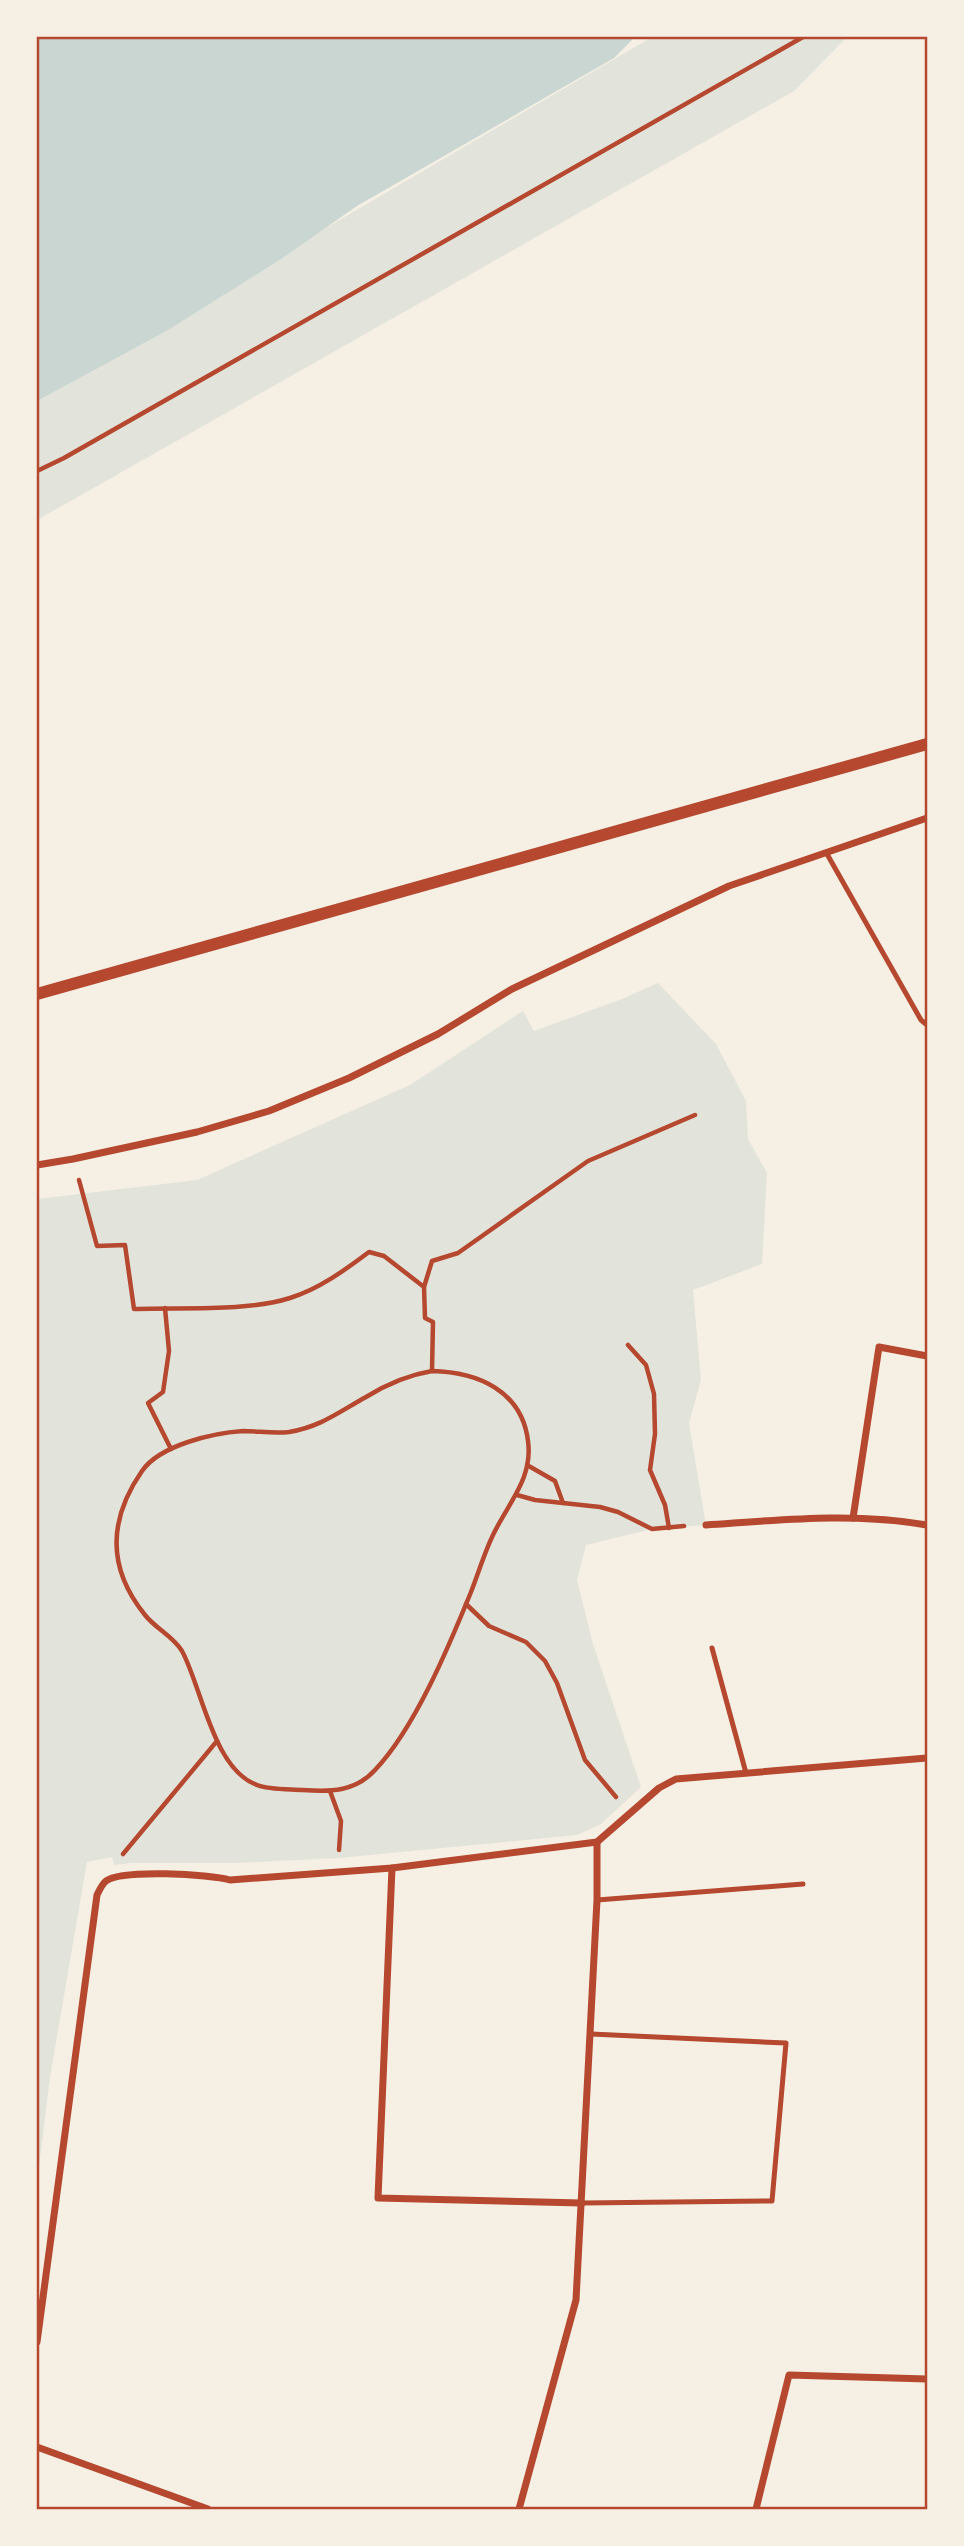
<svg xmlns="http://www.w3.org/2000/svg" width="964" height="2546" viewBox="0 0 964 2546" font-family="'Roboto Serif',serif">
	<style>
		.green { fill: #e2e4dc }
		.water { fill: #c9d6d2 }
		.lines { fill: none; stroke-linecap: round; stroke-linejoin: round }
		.path { stroke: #b5482f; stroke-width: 4.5 }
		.service { stroke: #b5482f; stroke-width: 5 }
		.minor { stroke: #b5482f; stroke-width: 7 }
		.tertiary { stroke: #b5482f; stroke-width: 12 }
		.neatline { fill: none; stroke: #b5482f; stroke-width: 2.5 }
	</style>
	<rect width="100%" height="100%" fill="#f6efe4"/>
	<g class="green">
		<polygon points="652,37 847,37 794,91 37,520 37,397"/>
		<polygon points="658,983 716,1044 746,1101 748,1139 767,1173 762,1264 693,1290 701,1380 689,1423 706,1525 652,1529 586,1545 577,1580 593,1644 641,1787 601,1824 577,1835 339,1858 237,1863 132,1863 114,1865 112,1857 87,1862 50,2077 37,2183 37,1199 197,1180 410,1085 523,1011 534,1031 622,999"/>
	</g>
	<polygon class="water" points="37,37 635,37 614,58 357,206 281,259 168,330 37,401"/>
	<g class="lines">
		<g class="path">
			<polyline points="37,471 64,458 803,37"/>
			<path d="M79,1180L97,1246L125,1245L134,1309C181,1307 246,1312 290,1298C319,1289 345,1270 369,1252L384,1256L424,1287L425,1318L433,1322L432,1371"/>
			<polyline points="424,1287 432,1261 458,1253 588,1161 695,1115"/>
			<polyline points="165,1308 169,1351 163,1392 148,1403 171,1449"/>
			<polyline points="628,1345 646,1365 654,1394 655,1434 650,1470 665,1505 669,1528"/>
			<path d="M432,1371C478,1372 522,1391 528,1441C533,1477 510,1501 495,1531C485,1550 479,1572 471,1592C449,1646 415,1728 375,1770C355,1792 330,1792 303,1790C289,1789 269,1790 257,1785C213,1769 202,1688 182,1651C173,1636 156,1629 145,1615C107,1568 108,1520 142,1471C160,1445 213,1433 243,1431C258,1431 274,1434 289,1432C320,1427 339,1412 366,1397C387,1384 408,1375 432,1371Z"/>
			<polyline points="527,1465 555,1481 563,1503"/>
			<polyline points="517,1495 535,1500 600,1507 618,1512 652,1529 684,1526"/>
			<polyline points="466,1604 489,1626 526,1642 545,1661 557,1683 585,1760 616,1797"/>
			<polyline points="330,1791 341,1821 339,1850"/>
			<polyline points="123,1854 217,1741"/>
		</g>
		<g class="service">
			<polyline points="827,854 921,1020 927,1025"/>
			<polyline points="712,1648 746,1773"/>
			<polyline points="597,1900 803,1884"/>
			<polyline points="582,2203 772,2201 786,2043 591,2034"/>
		</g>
		<g class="minor">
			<polyline points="37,1165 73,1159 197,1132 269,1111 349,1078 438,1034 512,989 729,886 927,818"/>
			<polyline points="853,1518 879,1347 927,1356"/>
			<path d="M706,1525C780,1520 854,1512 927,1525"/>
			<polyline points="392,1868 378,2198 582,2203"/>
			<path d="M37,2342L97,1895C99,1891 102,1884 106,1881C121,1869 210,1874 230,1880L392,1868L597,1842L659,1788L676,1779L927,1758"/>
			<polyline points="37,2447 208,2509"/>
			<polyline points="519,2509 576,2300 597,1900 597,1842"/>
			<polyline points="756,2509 789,2375 927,2379"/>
		</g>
		<polyline class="tertiary" points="37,994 927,744"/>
	</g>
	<rect width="964" height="2546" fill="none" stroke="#f6efe4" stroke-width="77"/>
	<rect x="38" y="38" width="888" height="2470" class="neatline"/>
</svg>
